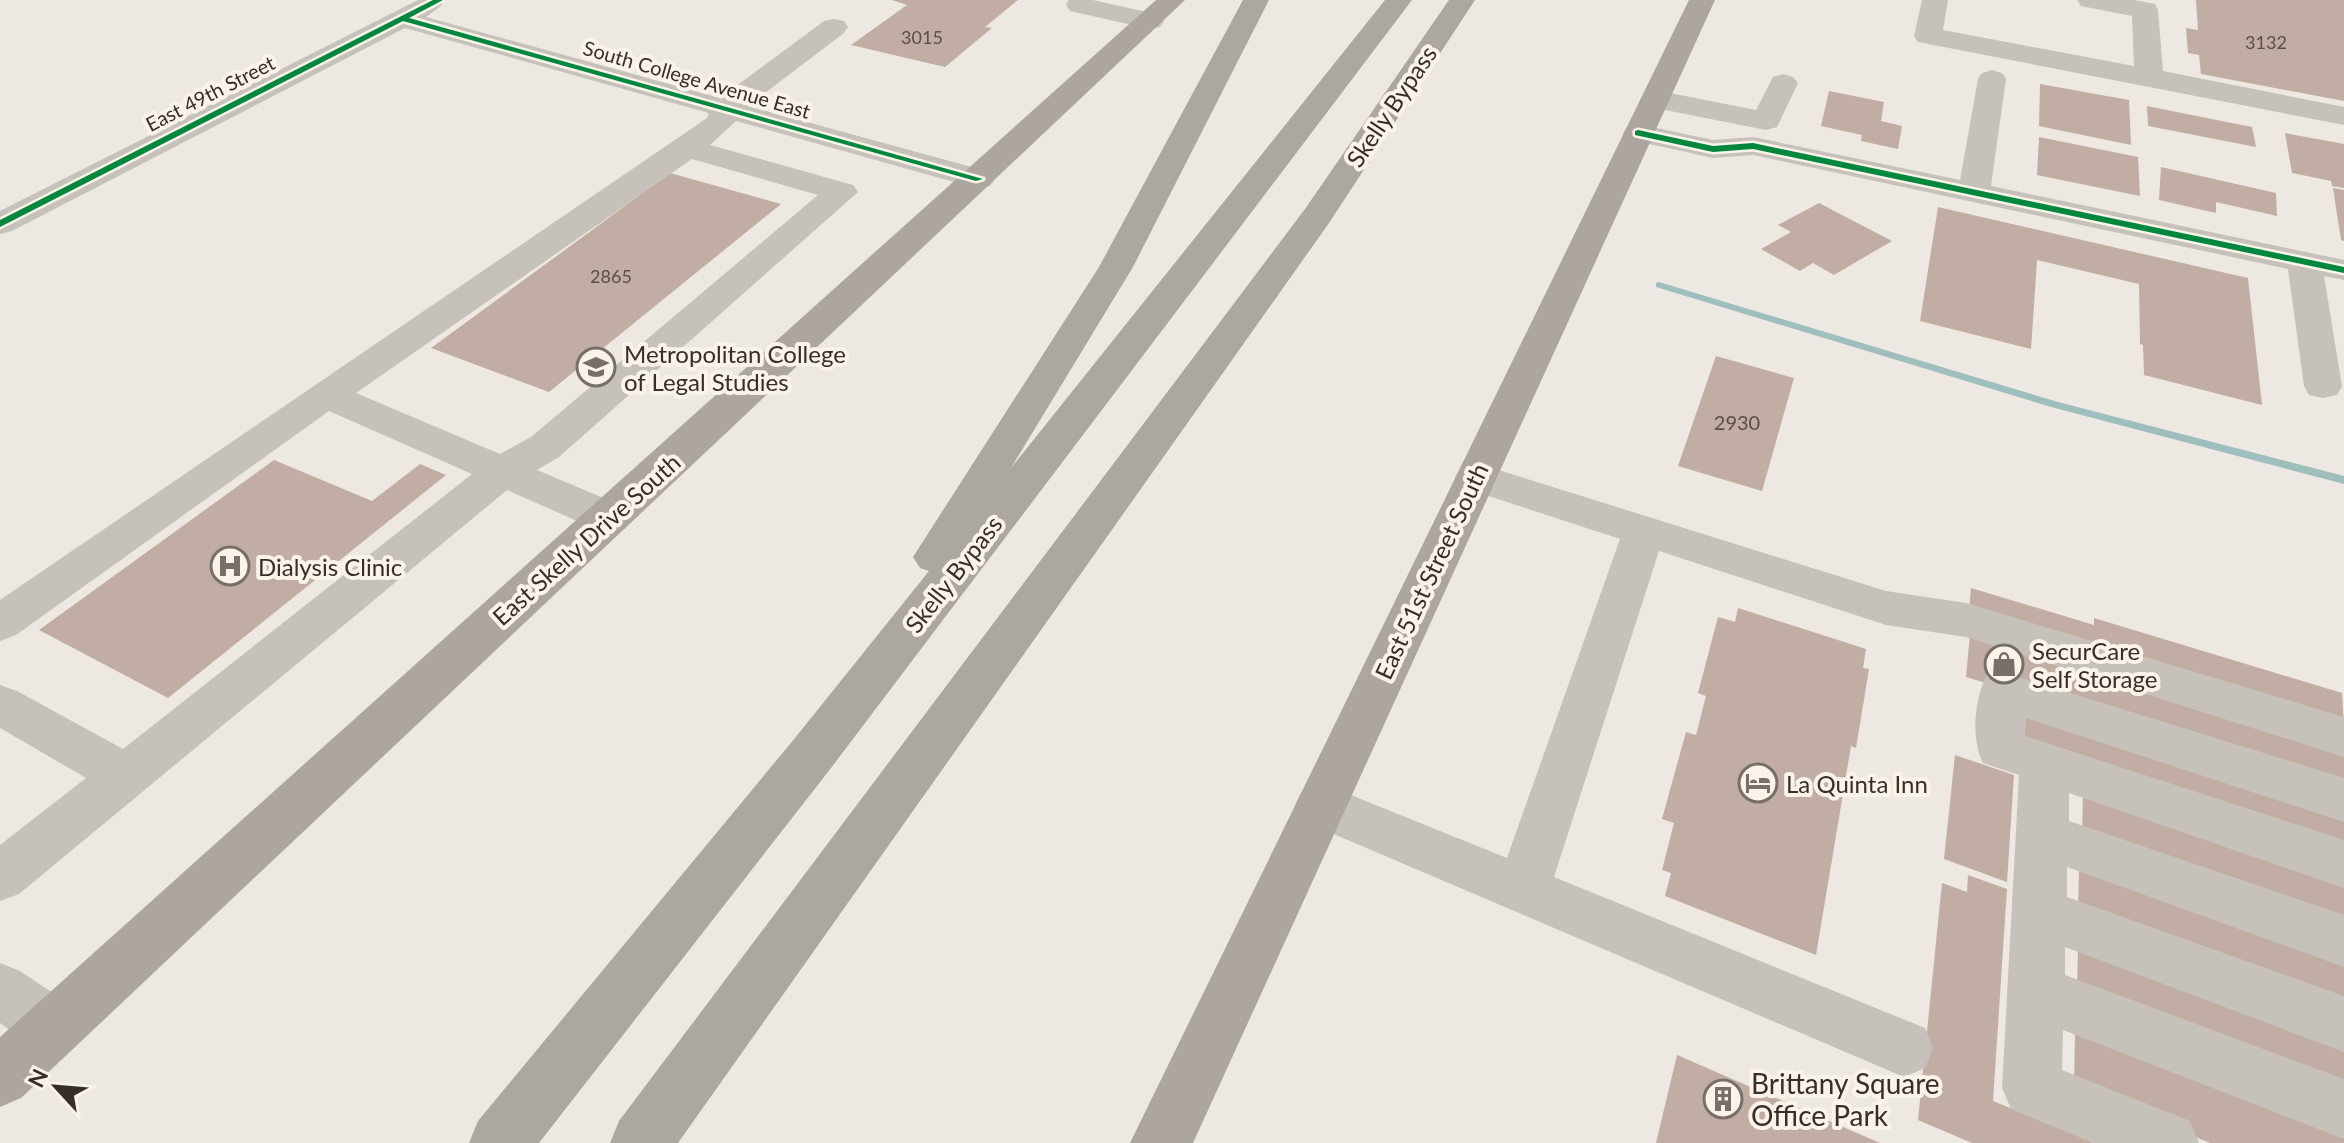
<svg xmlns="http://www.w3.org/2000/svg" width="2344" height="1143" viewBox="0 0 2344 1143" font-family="Lato,sans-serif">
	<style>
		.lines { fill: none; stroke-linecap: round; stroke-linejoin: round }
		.stream { fill: #9fbebe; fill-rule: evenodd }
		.building { fill: #c1ada4 }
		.minor { fill: #c7c1bb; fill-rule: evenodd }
		.major { fill: #aca5a0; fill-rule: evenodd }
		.highway { fill: #ada7a1; fill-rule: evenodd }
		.cycleway-casing { stroke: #faf3ea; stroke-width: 5 }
		.cycleway { fill: #00873e; fill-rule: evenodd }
		.labels { text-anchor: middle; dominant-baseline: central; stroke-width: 8; stroke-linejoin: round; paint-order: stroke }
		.far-number-label { font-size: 18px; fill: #5a4e48 }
		.far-street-label { font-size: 20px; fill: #382e29; stroke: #faf3ea }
		.number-label { font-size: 20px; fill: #5a4e48 }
		.street-label { font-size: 24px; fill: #382e29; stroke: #faf3ea }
		.poi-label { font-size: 24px; fill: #382e29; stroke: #faf3ea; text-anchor: start }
		.near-poi-label { font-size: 28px; fill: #382e29; stroke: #faf3ea; text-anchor: start }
	</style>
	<rect width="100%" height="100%" fill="#eee8e2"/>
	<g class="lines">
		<polygon class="stream" points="1659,282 2058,402 2344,476 2344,484 2051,407 1656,287 1656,283"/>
	</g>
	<g class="building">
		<polygon points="892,0 1018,0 985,27 992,28 945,67 851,45 907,5"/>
		<polygon points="2196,0 2344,0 2344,101 2201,74 2199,55 2188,53 2186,28 2198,30"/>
		<polygon points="2040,84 2129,100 2131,145 2039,126"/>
		<polygon points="1829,91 1884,102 1881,121 1902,126 1898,149 1861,141 1862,135 1821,126"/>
		<polygon points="2147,106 2252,127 2256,147 2148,126"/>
		<polygon points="2285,133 2344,144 2344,188 2332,186 2331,181 2292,173"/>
		<polygon points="2039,137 2138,157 2140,196 2037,175"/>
		<polygon points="2161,167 2276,193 2277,216 2216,202 2216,213 2159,200"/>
		<polygon points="670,173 781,204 549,392 431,348"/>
		<polygon points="2333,188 2344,190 2344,241 2341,240"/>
		<polygon points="1819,203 1892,241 1834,275 1813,263 1800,271 1761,249 1791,232 1778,225"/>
		<polygon points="1938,207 2248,278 2262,405 2144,375 2143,345 2140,344 2139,284 2037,260 2031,349 1920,321"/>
		<polygon points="1716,356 1794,378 1762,491 1678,466"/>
		<polygon points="274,460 372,501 420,464 446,475 168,698 39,630"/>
		<polygon points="1971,588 2094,625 2094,618 2342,693 2344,725 1969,610"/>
		<polygon points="1738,608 1866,649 1863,668 1869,669 1856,748 1851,746 1816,955 1665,896 1671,873 1662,870 1674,823 1662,819 1686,732 1696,735 1706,696 1698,693 1718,617 1735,622"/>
		<polygon points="1970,634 2344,752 2344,785 1987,671 1986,683 1966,677"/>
		<polygon points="2026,711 2344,815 2344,848 2024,741"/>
		<polygon points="1955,755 2014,775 2007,882 1944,859"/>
		<polygon points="2083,792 2344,881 2344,928 2082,837"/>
		<polygon points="2079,870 2344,965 2344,1006 2078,909"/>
		<polygon points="1968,875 2007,889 1993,1101 2096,1143 1972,1143 1918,1120 1942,883 1967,892"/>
		<polygon points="2078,947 2344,1046 2344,1091 2077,989"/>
		<polygon points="2075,1031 2344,1135 2344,1143 2210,1143 2074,1088"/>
		<polygon points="1677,1055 1880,1143 1656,1143"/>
	</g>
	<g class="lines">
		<g class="minor">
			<path d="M418,0H439L442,5L426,17L720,98L824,21L834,19L844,21L848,27L844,33L748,106L990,172L995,179L990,186L979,189L736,121L710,145L853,185L858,192L559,457L537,470L625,507L631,518L625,529L610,533L595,529L507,490L19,894L0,901V845L86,778L0,728V685L17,691L123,749L472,474L329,411L16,635L0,641V600L707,118L709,113L405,28L12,231L0,234V211ZM692,159L818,195L531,437L500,454L356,393Z"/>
			<polygon points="1069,0 1093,0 1160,15 1164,21 1160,27 1150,29 1070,11 1066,5"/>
			<polygon points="1922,0 1948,0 1943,30 2134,66 2132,16 2081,6 2077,0 2134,0 2155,4 2158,10 2163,71 2344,107 2344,125 1918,42 1914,36"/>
			<polygon points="1992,70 2002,73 2006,79 1991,186 2344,260 2344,280 2324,276 2342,386 2337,395 2323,398 2309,395 2304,386 2288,269 1753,155 1713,158 1627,139 1623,133 1627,127 1638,124 1713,140 1753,137 1960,180 1978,79 1982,73"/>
			<polygon points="1783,74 1793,77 1798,83 1777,127 1766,130 1655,108 1645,105 1640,99 1645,93 1655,90 1756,110 1773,77"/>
			<polygon points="1476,463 1886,591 1966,603 2344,717 2344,757 1966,637 1886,625 1659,551 1554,877 1925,1028 1933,1048 1925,1068 1904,1077 1303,821 1295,805 1303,789 1321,783 1507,858 1620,539 1461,487 1455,477 1461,467"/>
			<path d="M2003,672L2344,778V822L2026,718L2025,736L2344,840V888L2069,793V821L2344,915V967L2067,867V897L2344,996V1052L2065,947V975L2344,1079V1139L2063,1030L2062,1070L2190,1121L2199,1143H2093L2011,1109L2002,1088L2019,775L1983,763C1971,739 1974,701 1986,677Z"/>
			<polygon points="0,963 20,971 74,1007 83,1027 74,1047 54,1055 34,1047 0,1023"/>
		</g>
		<g class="major">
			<polygon points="1156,0 1185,0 21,1098 0,1107 0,1037"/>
			<polygon points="1689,0 1715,0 1193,1143 1130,1143"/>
		</g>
		<g class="highway">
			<polygon points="1243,0 1269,0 1133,267 1011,468 1385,0 1412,0 831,768 539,1143 469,1143 478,1121 795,738 929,571 920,568 913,557 1099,267"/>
			<polygon points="1449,0 1475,0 1329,223 678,1143 610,1143 619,1121 1305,209"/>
		</g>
		<defs>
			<g id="cycleway">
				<polygon points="433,0 443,0 409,18 983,179 976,181 403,21 0,227 0,220"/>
				<polygon points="1638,130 1713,146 1753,143 2344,267 2344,273 1753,149 1713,152 1635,135 1635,131"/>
			</g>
		</defs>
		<use href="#cycleway" class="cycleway-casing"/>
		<use href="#cycleway" class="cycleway"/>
	</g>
	<defs>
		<symbol id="school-ring" viewBox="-11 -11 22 22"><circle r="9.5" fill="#faf3ea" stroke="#786f6a" stroke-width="1.5"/><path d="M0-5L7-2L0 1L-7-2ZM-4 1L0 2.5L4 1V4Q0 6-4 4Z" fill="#786f6a"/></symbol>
		<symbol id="hospital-ring" viewBox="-11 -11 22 22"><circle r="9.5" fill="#faf3ea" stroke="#786f6a" stroke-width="1.5"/><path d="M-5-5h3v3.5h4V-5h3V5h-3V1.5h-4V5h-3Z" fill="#786f6a"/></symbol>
		<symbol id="shop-ring" viewBox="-11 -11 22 22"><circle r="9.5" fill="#faf3ea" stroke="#786f6a" stroke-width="1.5"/><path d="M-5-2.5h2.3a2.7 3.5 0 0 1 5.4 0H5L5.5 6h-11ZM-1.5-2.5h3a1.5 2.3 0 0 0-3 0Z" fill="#786f6a"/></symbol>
		<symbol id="hotel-ring" viewBox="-11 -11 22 22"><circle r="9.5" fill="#faf3ea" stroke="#786f6a" stroke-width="1.5"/><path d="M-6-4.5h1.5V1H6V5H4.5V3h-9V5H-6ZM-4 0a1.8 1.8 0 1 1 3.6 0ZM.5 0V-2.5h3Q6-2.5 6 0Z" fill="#786f6a"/></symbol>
		<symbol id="building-ring" viewBox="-11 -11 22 22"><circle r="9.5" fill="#faf3ea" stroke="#786f6a" stroke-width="1.5"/><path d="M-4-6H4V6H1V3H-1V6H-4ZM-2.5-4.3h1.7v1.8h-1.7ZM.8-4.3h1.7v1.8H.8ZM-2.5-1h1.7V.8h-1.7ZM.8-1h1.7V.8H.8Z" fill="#786f6a"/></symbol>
	</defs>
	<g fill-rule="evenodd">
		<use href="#school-ring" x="574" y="345" width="44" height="44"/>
		<use href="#hospital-ring" x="208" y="544" width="44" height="44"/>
		<use href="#shop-ring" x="1982" y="642" width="44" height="44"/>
		<use href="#hotel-ring" x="1736" y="761" width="44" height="44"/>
		<use href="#building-ring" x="1701" y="1077" width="44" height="44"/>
	</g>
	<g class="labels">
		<g class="far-number-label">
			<text x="922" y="37">3015</text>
			<text x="2266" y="42">3132</text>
			<text x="611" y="276">2865</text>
		</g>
		<g class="far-street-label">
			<text transform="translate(697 79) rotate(16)">South College Avenue East</text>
			<text transform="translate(210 93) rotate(-27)">East 49th Street</text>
		</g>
		<g class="number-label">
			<text x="1737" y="422">2930</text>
		</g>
		<g class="street-label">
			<text transform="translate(1391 106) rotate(-56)">Skelly Bypass</text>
			<text transform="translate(586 539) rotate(-42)">East Skelly Drive South</text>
			<text transform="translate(1431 571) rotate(-65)">East 51st Street South</text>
			<text transform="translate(953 574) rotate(-52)">Skelly Bypass</text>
		</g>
		<g class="poi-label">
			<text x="624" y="353">Metropolitan College<tspan x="624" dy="28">of Legal Studies</tspan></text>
			<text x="258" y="566">Dialysis Clinic</text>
			<text x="2032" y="650">SecurCare<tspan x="2032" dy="28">Self Storage</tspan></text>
			<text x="1786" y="783">La Quinta Inn</text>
		</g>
		<g class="near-poi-label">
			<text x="1751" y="1083">Brittany Square<tspan x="1751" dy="32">Office Park</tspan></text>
		</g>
	</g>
	<g transform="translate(56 1087) rotate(296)" stroke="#faf3ea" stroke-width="6" paint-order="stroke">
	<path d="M0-6L14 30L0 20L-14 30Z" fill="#382e29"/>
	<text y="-12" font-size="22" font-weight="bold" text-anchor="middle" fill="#382e29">N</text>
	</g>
</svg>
